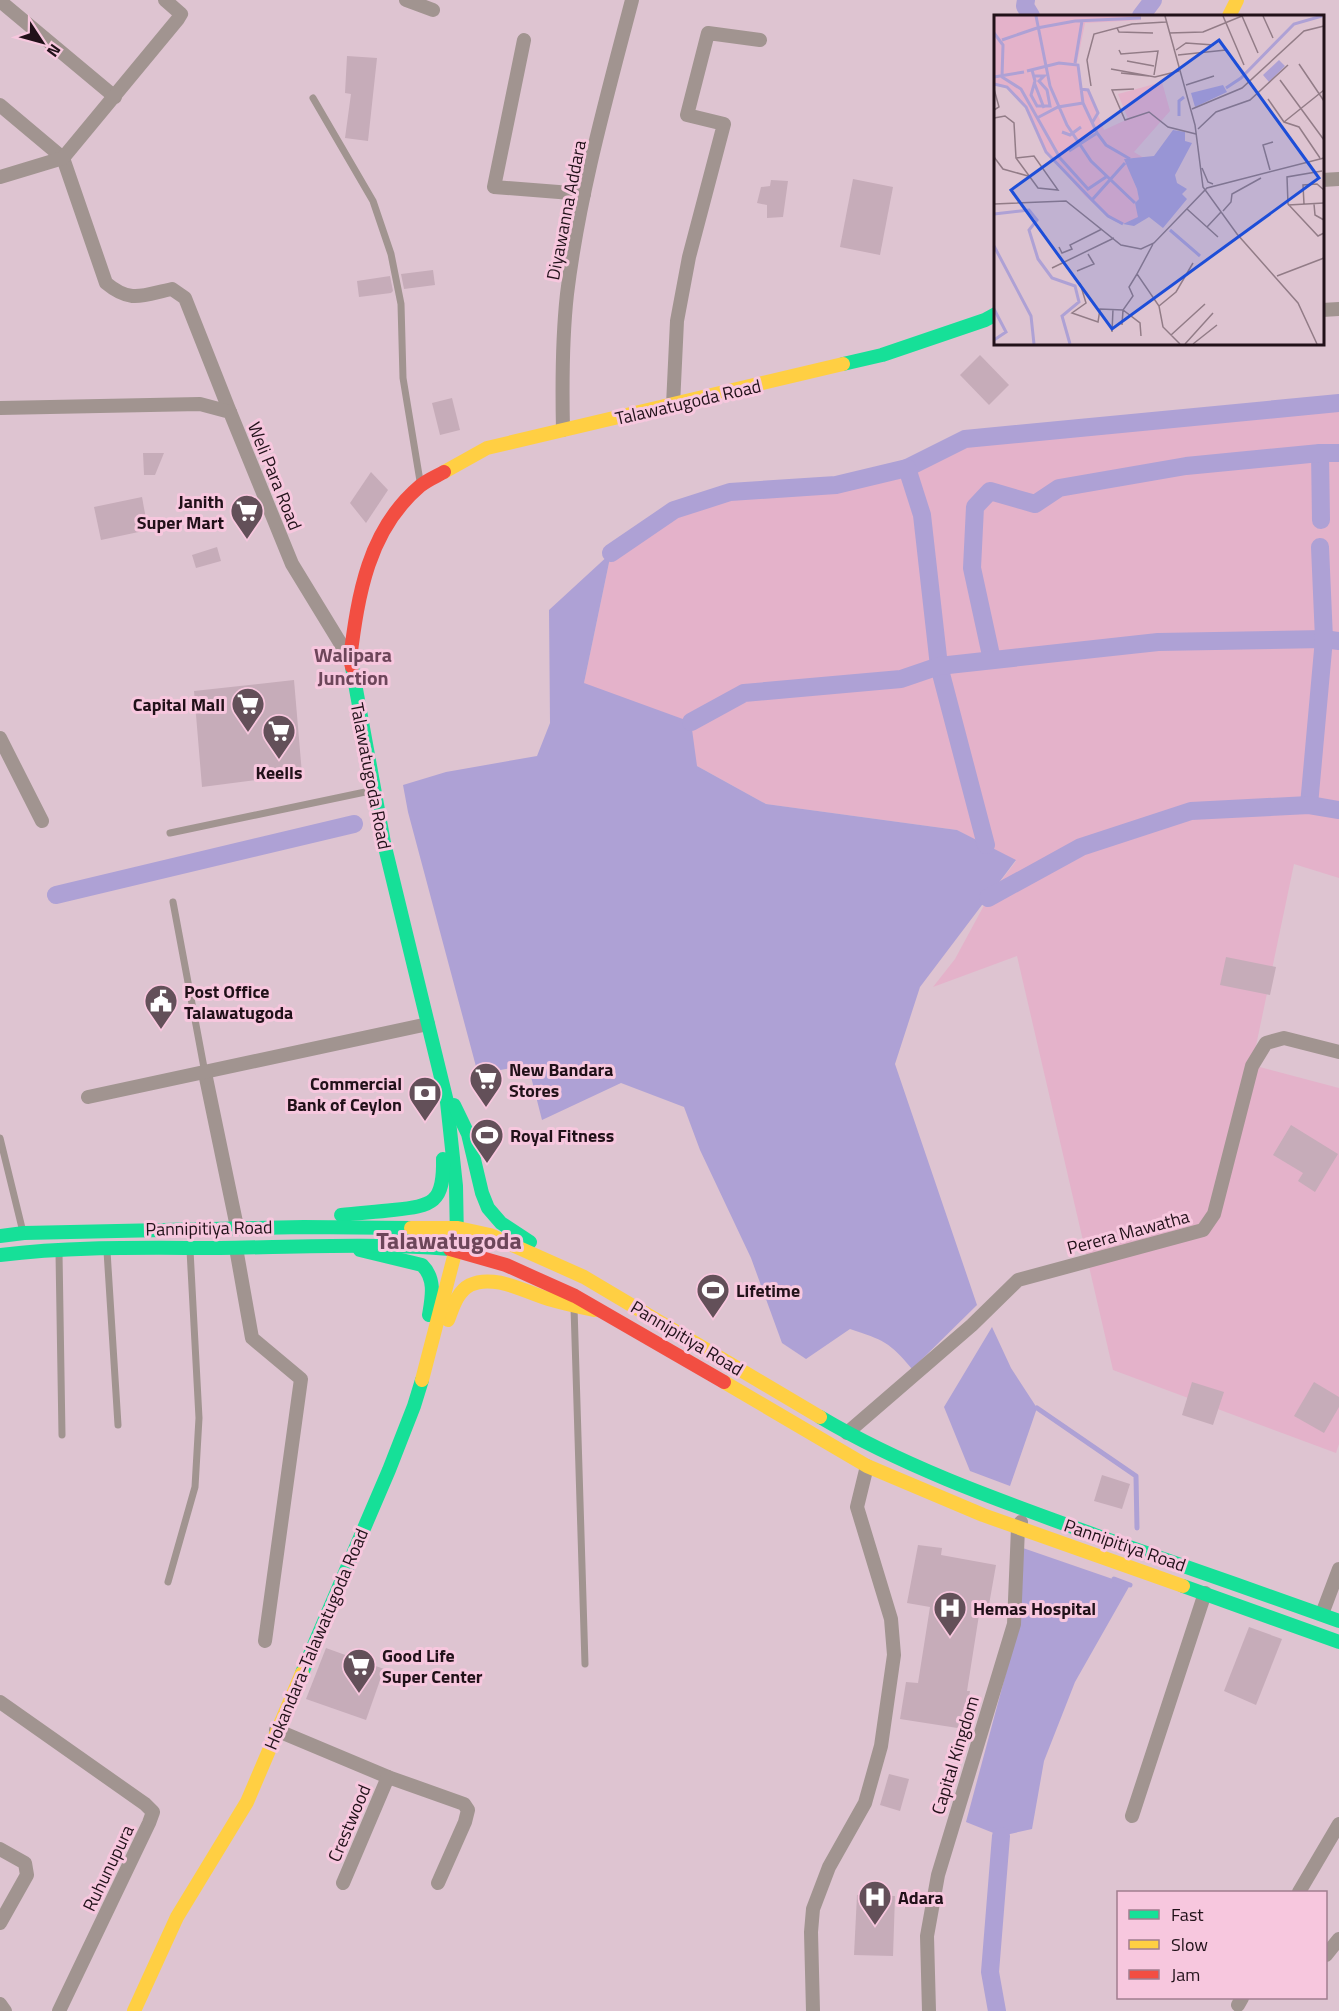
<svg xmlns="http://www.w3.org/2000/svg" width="1339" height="2011" viewBox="0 0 1339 2011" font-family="'Titillium Web',sans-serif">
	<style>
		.green { fill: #e4b2ca }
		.water { fill: #aea1d5 }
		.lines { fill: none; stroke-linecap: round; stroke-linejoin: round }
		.stream { stroke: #aea1d5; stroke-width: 5 }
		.canal { stroke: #aea1d5; stroke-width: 18 }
		.building { fill: #c6acb9 }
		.lane { stroke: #a19490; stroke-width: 7 }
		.street { stroke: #a19490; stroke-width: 14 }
		.fast { stroke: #16e098; stroke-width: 14 }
		.slow { stroke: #ffcf43; stroke-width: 14 }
		.jam { stroke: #f24e42; stroke-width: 14 }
		.labels { text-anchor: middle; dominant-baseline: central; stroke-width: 6; stroke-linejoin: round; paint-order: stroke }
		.street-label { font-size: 18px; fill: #211119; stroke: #f7c7de }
		.poi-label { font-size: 18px; font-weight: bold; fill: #211119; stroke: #f7c7de; text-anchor: start }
		.neighbourhood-label { font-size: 20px; font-weight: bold; fill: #6d465a; stroke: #f7c7de }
		.district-label { font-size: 24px; font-weight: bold; fill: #6d465a; stroke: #f7c7de }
		.inset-river { fill: none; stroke: #aea1d5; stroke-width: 3 }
		.inset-road { fill: none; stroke: #927c87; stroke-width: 1.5 }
		.view { fill: #1d4ed8; fill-opacity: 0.15; stroke: #1d4ed8; stroke-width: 3 }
		.inset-edge { fill: none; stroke: #211119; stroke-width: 3 }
	</style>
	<rect width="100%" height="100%" fill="#dec4d1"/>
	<polygon class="green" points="1339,403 1339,878 1294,864 1252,1065 1339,1088 1339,1444 1336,1453 1113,1370 1017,956 933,987 955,959 988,898 1016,861 957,830 766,804 697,766 584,683 611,553 674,510 730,492 836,485 907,468 965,439"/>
	<g class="water">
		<path d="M611,553L584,683L691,722L697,766L766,804L957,830L1016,860L920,987L895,1064L977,1305L912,1369C890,1342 883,1340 850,1329L806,1359L782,1343L751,1258L700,1150L684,1107L621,1083L542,1120L528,1065L478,1074L408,812L403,785L446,772L537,756L550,723L549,610Z"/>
		<polygon points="992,1327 1011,1368 1037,1408 1010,1486 970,1471 944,1407"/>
		<polygon points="1020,1547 1130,1585 1075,1682 1044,1761 1032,1829 1001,1836 966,1822 1017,1632"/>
	</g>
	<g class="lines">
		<g class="stream">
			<polyline points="1037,1408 1136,1476 1137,1528"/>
			<polyline points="1114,1579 1130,1585"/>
		</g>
		<g class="canal">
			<polyline points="1026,0 1025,6 1031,16"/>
			<polyline points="1141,16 1153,0"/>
			<polyline points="1320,453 1321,520"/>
			<polyline points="907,468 965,439 1339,403"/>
			<polyline points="611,553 674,510 730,492 836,485 907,468 922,515 939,666 986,845"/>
			<polyline points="992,660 972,568 975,507 990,491 1035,504 1059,488 1186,466 1320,453 1339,453"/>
			<polyline points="691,722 744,693 901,679 939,666 1158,642 1324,639 1339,641"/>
			<polyline points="1309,805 1324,639 1320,547"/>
			<polyline points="56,895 354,824"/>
			<polyline points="988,898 1081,847 1191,811 1309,805 1339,810"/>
			<polyline points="997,2011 990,1972 1001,1836"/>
		</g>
	</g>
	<g class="building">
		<polygon points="347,56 377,58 368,141 345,138 351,94 345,93"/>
		<polygon points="853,179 893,187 880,255 840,247"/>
		<polygon points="771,180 788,181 783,217 767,218 767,205 757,203 761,187 770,186"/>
		<polygon points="433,270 435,285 404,289 401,274"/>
		<polygon points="390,276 393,291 391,293 359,297 357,281"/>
		<polygon points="980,355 1009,385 989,405 960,375"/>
		<polygon points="452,398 460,430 440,435 432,403"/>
		<polygon points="143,453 164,453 155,475 144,475"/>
		<polygon points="371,472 388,490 366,523 350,503"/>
		<polygon points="142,497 148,530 101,540 94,507"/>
		<polygon points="217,547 221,561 196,568 192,555"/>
		<polygon points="294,680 302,774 202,787 194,691"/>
		<polygon points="1226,957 1276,967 1270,995 1220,985"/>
		<polygon points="1291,1125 1338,1154 1315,1192 1298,1181 1303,1173 1273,1155"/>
		<polygon points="1192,1382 1224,1392 1213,1425 1182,1415"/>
		<polygon points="1314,1382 1339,1397 1339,1407 1324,1433 1294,1416"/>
		<polygon points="1102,1475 1130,1484 1122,1509 1094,1501"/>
		<polygon points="918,1545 942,1548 941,1555 996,1565 987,1616 979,1615 967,1691 970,1691 964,1729 900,1719 906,1682 918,1683 930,1607 907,1603"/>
		<polygon points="1249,1627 1282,1639 1256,1705 1224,1691"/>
		<polygon points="326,1648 384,1669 366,1720 306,1699"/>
		<polygon points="889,1774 909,1779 900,1811 880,1805"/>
		<polygon points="857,1895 895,1896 893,1956 854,1955"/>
	</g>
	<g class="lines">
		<g class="lane">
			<polyline points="313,98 373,201 391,254 401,304 403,378 420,481"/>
			<polyline points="170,833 370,791"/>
			<polyline points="173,902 205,1073"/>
			<polyline points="0,1138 23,1232"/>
			<polyline points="107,1251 118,1425"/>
			<polyline points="59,1253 62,1435"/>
			<polyline points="574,1307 585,1664"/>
			<polyline points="168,1582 195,1487 199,1418 190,1250"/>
		</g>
		<g class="street">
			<polyline points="406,0 433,10"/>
			<polyline points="0,1 115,97"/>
			<polyline points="524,40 494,187 584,194"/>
			<path d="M0,105L63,158L106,283C131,304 143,295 172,289L185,298L230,412"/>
			<polyline points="0,177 63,158 178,19 181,14 165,0"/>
			<polyline points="1322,180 1339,179"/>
			<polyline points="1322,310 1339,309"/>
			<polyline points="673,405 677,321 689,257 724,124 687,115 708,33 760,40"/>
			<polyline points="0,408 200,404 230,412 292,564 350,659"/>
			<path d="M563,430C562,385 562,339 567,294C579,195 607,96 632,0"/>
			<polyline points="0,738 42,821"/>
			<polyline points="205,1073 237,1227"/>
			<polyline points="88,1097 428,1024"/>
			<polyline points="236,1248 252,1338 301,1379 265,1641"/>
			<polyline points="847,1433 972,1325 1018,1280 1203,1230 1214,1214 1252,1066 1266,1043 1284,1038 1339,1052"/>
			<polyline points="1322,1614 1339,1569"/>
			<polyline points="0,1702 145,1804 153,1812 149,1823 59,2011"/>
			<polyline points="276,1730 388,1777 464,1804 468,1810 465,1822 438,1883"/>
			<polyline points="1132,1816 1205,1593"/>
			<polyline points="0,1849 25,1863 27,1875 0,1923"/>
			<polyline points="343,1883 388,1777"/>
			<polyline points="1299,1892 1339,1824"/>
			<polyline points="1326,1955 1339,1939"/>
			<polyline points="0,2004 5,2011"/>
			<polyline points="1238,2005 1242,1998"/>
			<polyline points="813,2011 811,1932 813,1909 829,1867 865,1803 881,1746 894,1655 891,1619 857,1507 867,1466"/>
			<polyline points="929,2011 927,1936 938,1875 1014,1624 1018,1528 1021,1522"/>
		</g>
		<g class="fast">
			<polyline points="843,364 882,355 985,320 996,314"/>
			<polyline points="352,667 384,843 447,1102 456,1186 457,1240"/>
			<polyline points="454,1105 468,1134 482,1193 488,1208 501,1223 530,1242"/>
			<path d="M341,1215C358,1213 376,1212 393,1210C433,1206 444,1203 443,1159"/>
			<polyline points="0,1236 24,1233 304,1227 411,1228"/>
			<path d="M360,1250L422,1265C436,1279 432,1297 429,1315"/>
			<path d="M0,1255C73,1246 147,1248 220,1248C296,1247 373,1243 450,1249"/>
			<path d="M820,1417C906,1468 1001,1501 1095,1535C1176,1563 1258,1592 1339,1621"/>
			<polyline points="1183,1586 1339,1642"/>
			<polyline points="302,1673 389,1470 414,1406 422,1380"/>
		</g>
		<g class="slow">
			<polyline points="1229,16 1237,0"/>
			<polyline points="444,472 487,448 843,364"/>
			<polyline points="411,1228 458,1228 490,1235 584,1277 820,1417"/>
			<path d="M448,1320C453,1307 457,1292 470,1285C495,1273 529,1294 552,1300C566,1304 580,1307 594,1310"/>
			<polyline points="422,1380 456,1249"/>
			<polyline points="724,1382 867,1466 983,1515 1183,1586"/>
			<polyline points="134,2011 177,1917 247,1802 302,1673"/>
		</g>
		<g class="jam">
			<path d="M352,667L350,659C358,595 368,530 420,486C427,480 437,476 444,472"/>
			<polyline points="450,1249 506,1265 575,1296 724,1382"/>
		</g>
	</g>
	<defs>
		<symbol id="supermarket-pin" viewBox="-11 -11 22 30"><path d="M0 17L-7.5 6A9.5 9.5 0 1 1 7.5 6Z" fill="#635059" stroke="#f7c7de"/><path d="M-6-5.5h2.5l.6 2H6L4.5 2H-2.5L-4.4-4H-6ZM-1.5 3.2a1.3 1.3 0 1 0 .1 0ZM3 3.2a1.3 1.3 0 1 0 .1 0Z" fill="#fff"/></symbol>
		<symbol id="civic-pin" viewBox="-11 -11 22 30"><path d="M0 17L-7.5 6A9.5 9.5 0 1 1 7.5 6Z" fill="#635059" stroke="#f7c7de"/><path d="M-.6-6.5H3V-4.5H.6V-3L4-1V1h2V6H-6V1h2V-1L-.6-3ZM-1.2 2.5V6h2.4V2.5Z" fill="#fff"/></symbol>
		<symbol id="bank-pin" viewBox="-11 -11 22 30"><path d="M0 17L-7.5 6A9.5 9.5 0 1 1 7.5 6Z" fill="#635059" stroke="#f7c7de"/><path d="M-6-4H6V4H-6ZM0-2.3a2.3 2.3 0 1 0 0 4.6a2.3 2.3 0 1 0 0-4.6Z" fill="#fff"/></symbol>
		<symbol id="stadium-pin" viewBox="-11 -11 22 30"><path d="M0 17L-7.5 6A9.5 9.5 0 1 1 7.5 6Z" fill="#635059" stroke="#f7c7de"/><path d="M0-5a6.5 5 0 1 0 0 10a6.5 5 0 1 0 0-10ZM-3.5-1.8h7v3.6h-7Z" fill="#fff"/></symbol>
		<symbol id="hospital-pin" viewBox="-11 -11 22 30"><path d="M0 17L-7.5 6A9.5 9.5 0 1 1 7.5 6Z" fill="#635059" stroke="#f7c7de"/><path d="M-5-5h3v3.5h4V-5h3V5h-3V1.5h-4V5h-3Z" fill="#fff"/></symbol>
	</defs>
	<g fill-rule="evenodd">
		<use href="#supermarket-pin" x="228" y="492" width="38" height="52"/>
		<use href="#supermarket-pin" x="229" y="685" width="38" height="52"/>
		<use href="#supermarket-pin" x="260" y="712" width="38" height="52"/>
		<use href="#civic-pin" x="142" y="982" width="38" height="52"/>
		<use href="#supermarket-pin" x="467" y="1060" width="38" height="52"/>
		<use href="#bank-pin" x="406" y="1074" width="38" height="52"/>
		<use href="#stadium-pin" x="468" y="1116" width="38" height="52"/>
		<use href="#stadium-pin" x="694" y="1271" width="38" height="52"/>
		<use href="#hospital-pin" x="931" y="1589" width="38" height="52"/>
		<use href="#supermarket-pin" x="340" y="1646" width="38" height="52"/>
		<use href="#hospital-pin" x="856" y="1878" width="38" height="52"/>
	</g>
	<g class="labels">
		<g class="street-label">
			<text transform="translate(566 210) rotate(-79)">Diyawanna Addara</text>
			<text transform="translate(688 402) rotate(-13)">Talawatugoda Road</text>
			<text transform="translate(275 476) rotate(68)">Weli Para Road</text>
			<text transform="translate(371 776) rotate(79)">Talawatugoda Road</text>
			<text transform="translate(209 1228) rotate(-1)">Pannipitiya Road</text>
			<text transform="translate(1128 1232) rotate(-15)">Perera Mawatha</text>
			<text transform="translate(687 1338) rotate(31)">Pannipitiya Road</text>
			<text transform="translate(1125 1545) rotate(19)">Pannipitiya Road</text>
			<text transform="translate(316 1639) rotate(-67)">Hokandara-Talawatugoda Road</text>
			<text transform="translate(955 1755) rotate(-73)">Capital Kingdom</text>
			<text transform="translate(349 1823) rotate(-67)">Crestwood</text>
			<text transform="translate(108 1868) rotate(-64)">Ruhunupura</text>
		</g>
		<g class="poi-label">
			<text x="224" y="501" text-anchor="end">Janith<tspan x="224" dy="21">Super Mart</tspan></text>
			<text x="225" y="704" text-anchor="end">Capital Mall</text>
			<text x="279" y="772" text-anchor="middle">Keells</text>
			<text x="184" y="991">Post Office<tspan x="184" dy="21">Talawatugoda</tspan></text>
			<text x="509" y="1069">New Bandara<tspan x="509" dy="21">Stores</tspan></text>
			<text x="402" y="1083" text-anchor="end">Commercial<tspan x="402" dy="21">Bank of Ceylon</tspan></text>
			<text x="510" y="1135">Royal Fitness</text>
			<text x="736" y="1290">Lifetime</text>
			<text x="973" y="1608">Hemas Hospital</text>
			<text x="382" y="1655">Good Life<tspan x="382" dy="21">Super Center</tspan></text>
			<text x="898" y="1897">Adara</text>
		</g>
		<g class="neighbourhood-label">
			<text x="353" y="654">Walipara<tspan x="353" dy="23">Junction</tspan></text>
		</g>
		<g class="district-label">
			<text x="449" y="1240">Talawatugoda</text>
		</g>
	</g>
	<g transform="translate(994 15)">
		<rect width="330" height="330" fill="#dec4d1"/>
		<path d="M0,1H147V5L91,8L83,48L86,72L94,75L110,115L134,104L124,79L168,67L176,96L140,137L150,143L131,144L143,174L145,184L141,188L145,202L129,209L120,206L91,181L52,137L32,92L13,72L0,69Z" fill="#e4b2ca"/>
		<path d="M285,45L291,51L275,67L269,60ZM229,70L233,77L201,92L197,78ZM179,115L191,117V126L198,128L181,160L183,168L193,174L188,179L193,184L169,213L155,202L140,211L129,209L144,202L141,188L145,184L143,174L130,144L160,141Z" fill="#aea1d5"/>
		<path class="inset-river" d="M42,1L56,71L73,110L97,146L141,188M0,18L9,30L8,62L27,74L66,143L94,174L112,162M8,25L43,13L81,6L147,3M81,48L88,6M38,55L41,66L37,80L43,91H56L53,75L45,66L50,61H40M33,56L65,48L84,50L89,88L103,118L112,130L136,144M0,62L30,57M40,67L50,93M0,69L13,72L32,92L52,137L98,185M232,73L247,63L300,9L328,1M86,74L94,75L104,98L98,108M185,101V86L190,82M43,103L64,92L89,88M68,117L76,120L87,112M75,136L103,118M0,199L35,195L43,205L35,215L44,244L58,263L81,271L85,287L68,301L76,329M129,209L114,201L98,185L131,148M176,215L206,241M0,231L37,301L40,329M0,294L12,317L0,325"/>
		<path class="inset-road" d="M171,1L201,110L209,172L243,219L304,288L323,329M229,1L250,50M269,1L279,23M123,13L125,17L159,18M175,18L209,17L248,1L264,38M125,35L127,39L164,36L160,60M182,35L192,28L220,30M184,40L232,35M133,46L160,51M305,49L330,86M117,54L161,62L185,56M127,58L155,61M286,65L330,125M192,70L220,61M97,71L93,45L100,19L138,9L172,7M140,74L118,75L131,105L155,97L174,112L202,119M274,84L290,107L305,112L326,143M198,94L248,73L310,16L330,11M0,95L5,92L0,74M0,103L11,101L20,108L22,143L44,173L64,175L40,141L22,143M290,107L330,75M204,114L222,97L256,85L294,50M0,142L9,154L34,161M208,153L214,167L219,169M276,155L269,130L279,127M328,156L293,162L294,189L324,221L330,218M0,189L72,186L127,230L147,234L160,228L213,173L330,143M310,189L309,170L323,169L330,175M320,189L321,200L330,205M294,190L330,188M193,194L224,222M229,196L237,187L238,179L267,163M213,212L227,197M159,229L143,259L165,291L169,312L186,329M65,232L68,238L78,234L76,230L108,214M58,253L120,223M83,256L100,249L94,239M283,261L330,243M86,268L92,288L78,298L104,307L106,294L129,295L146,308L147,321M165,291L182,277L199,248M128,310L129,295L139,281L135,272L143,259M118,317L119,294M177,320L211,289M191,329L219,298M199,329L223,310"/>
		<path class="view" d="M225,25L325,163L118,314L17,175Z"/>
		<rect width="330" height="330" class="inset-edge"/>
	</g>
	<rect x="1117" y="1891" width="210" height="108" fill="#f7c7de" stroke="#a17e8f" stroke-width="1.5"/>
	<rect x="1129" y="1910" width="30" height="9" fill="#16e098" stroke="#a17e8f" stroke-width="1.5"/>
	<text x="1171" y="1921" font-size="18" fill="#211119">Fast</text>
	<rect x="1129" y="1940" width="30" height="9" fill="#ffcf43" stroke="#a17e8f" stroke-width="1.5"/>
	<text x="1171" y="1951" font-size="18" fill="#211119">Slow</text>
	<rect x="1129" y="1970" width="30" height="9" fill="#f24e42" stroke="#a17e8f" stroke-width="1.5"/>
	<text x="1171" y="1981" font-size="18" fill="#211119">Jam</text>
	<g transform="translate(42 42) rotate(126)" stroke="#f7c7de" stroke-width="4.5" paint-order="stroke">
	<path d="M0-4.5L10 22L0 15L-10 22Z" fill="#211119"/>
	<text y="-9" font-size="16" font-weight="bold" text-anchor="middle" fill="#211119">N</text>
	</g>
</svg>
